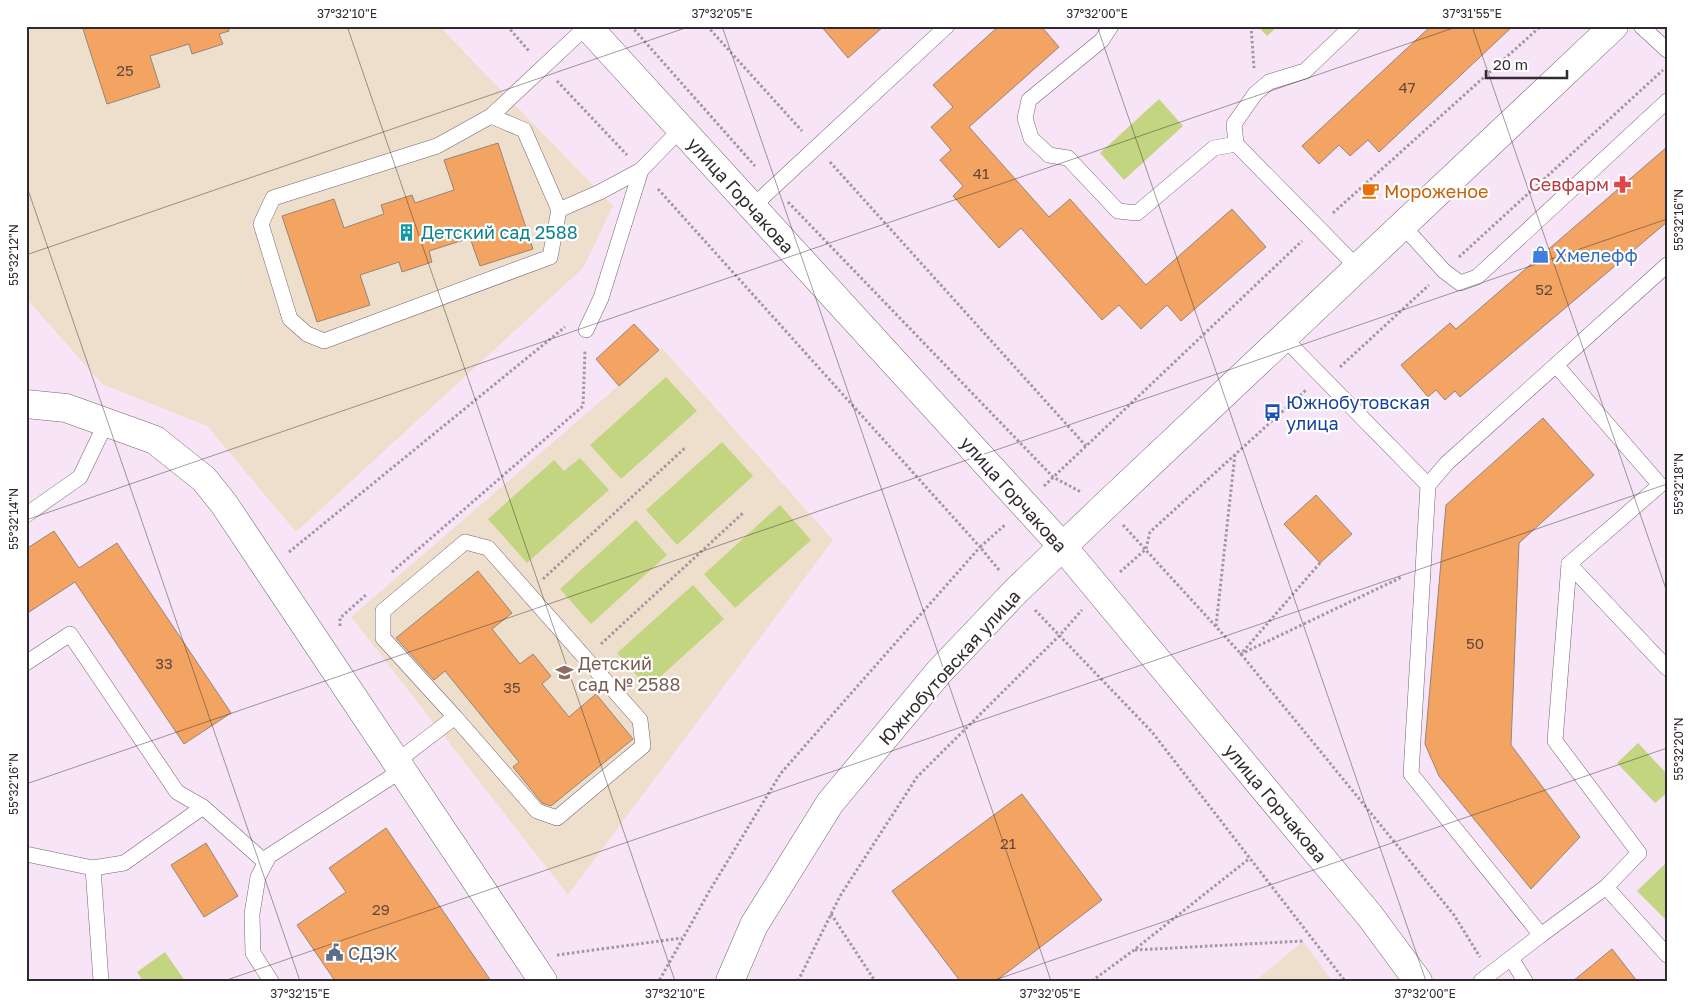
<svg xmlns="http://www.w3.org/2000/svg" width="1693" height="1007" viewBox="0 0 1693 1007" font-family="'Golos Text',sans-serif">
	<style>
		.education { fill: #eedfcc }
		.green { fill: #c4d581 }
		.building { fill: #f3a462; stroke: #978476 }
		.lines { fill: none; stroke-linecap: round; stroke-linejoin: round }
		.lane-casing { stroke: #746474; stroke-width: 16 }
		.street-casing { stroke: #746474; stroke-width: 29 }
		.secondary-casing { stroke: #746474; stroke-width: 29 }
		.path { stroke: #a396a3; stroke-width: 3; stroke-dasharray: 2.5 2.5; stroke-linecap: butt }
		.lane { stroke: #fff; stroke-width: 15 }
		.street { stroke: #fff; stroke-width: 28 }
		.secondary { stroke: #fff; stroke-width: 28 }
		.ticks { fill: none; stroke: #312a31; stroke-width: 1; stroke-opacity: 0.45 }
		.labels { text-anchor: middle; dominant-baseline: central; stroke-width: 4.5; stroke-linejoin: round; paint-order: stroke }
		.number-label { font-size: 15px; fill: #62483d }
		.health-label { font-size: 18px; fill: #be3a42; stroke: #fff; text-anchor: end }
		.food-label { font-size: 18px; fill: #c56008; stroke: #fff; text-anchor: start }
		.street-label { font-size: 18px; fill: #312a31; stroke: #fff }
		.culture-label { font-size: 18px; fill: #0d838f; stroke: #fff; text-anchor: start }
		.shop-label { font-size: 18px; fill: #366cbe; stroke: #fff; text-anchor: start }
		.transit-label { font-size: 18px; fill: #164399; stroke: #fff; text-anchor: start }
		.education-label { font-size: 18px; fill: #785e54; stroke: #fff; text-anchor: start }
		.service-label { font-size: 18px; fill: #4e5e75; stroke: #fff; text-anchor: start }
		.neatline { fill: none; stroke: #312a31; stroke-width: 2 }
		.ticks-label { font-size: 12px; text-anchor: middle; fill: #312a31 }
	</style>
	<rect width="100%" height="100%" fill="#f7e5f7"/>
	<g class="education">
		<polygon points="26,26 439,26 613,206 583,268 296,532 207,426 102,384 26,298"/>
		<polygon points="662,348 833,540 568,895 351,617"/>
		<polygon points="1303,941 1332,981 1255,981"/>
	</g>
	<g class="green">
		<polygon points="1258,26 1278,26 1267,36"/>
		<polygon points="1159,99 1183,126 1124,180 1100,153"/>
		<polygon points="666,377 697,411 621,479 590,445"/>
		<polygon points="722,442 753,476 677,545 646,510"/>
		<polygon points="580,458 609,490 527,563 488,519 554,460 564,471"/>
		<polygon points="780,505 811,540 735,608 704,574"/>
		<polygon points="636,520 667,555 591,624 560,589"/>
		<polygon points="693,585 724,619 648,688 617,653"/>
		<polygon points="1638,743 1667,774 1667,793 1655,803 1617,763"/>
		<polygon points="1667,862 1667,921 1637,891"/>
		<polygon points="165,952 185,981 143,981 137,972"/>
	</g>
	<g class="building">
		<polygon points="82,26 228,26 229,31 219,34 223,44 192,54 189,44 150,56 160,87 107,104"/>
		<polygon points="821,26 884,26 848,58"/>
		<polygon points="999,26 1041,26 1059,47 969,127 1049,217 1070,199 1146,285 1232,209 1266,247 1181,321 1167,305 1141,329 1119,305 1102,320 1021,228 999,248 953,196 963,186 940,160 951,150 931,127 953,107 933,85"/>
		<polygon points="1431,26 1513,26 1379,152 1368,140 1350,156 1339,145 1319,164 1302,146"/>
		<polygon points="498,143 533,249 480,266 470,238 429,251 432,262 402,272 399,262 360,275 370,305 317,322 282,216 334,199 344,228 384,214 381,205 412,195 415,203 454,190 444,160"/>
		<polygon points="1667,147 1667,222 1460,397 1455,391 1445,400 1436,390 1428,397 1401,365 1450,323 1456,329"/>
		<polygon points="634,324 659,350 619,386 596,359"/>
		<polygon points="1543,418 1594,475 1519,543 1511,745 1580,837 1531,889 1439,776 1425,744 1446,505"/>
		<polygon points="1316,495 1352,534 1320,563 1284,524"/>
		<polygon points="54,531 79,568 117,543 231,713 184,744 75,582 26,614 26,549"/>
		<polygon points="478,571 512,613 492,629 520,664 533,654 551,676 542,684 569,717 596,694 633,739 551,806 542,803 513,767 519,762 445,671 434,680 396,638"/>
		<polygon points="1022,794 1102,900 996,981 960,981 892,891"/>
		<polygon points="386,828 491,981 335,981 297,925 346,892 329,868"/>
		<polygon points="206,843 238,896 204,917 171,865"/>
		<polygon points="1612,949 1637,981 1573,981"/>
	</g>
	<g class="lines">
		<defs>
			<g id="lane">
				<polyline points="1111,26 1102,40 1029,100 1025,118 1031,138 1049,155 1068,158 1118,211 1137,213 1214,148 1236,144 1358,268"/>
				<polyline points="1641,26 1667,50"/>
				<polygon points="491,116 524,130 559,210 550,257 324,341 307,334 290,319 261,224 273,198 437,146"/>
				<polyline points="491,116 587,26"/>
				<polyline points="1236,144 1234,124 1255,94 1269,82 1305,71 1352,26"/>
				<polyline points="752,207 947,26"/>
				<polyline points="559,210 600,192 641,170 681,129"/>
				<polyline points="1403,226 1444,271 1460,283 1477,277 1667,101"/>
				<polyline points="586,330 601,298 641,170"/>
				<polyline points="1284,338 1428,485"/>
				<polyline points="26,515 80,477 106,423"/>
				<polyline points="1569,564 1667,668"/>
				<polyline points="26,663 70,634 177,792 203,807"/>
				<polyline points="396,762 455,717 537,811 557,818 643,746 640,720 488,548 465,542 383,611 383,638 455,717"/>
				<polyline points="26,854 93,868"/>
				<polyline points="1606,887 1667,955"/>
				<polyline points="1541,935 1606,887 1639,853 1555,741 1569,564 1660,485 1556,365"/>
				<polyline points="1511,958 1525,981"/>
				<polyline points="101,981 93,868 124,863 203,807 265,862"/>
				<polyline points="271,981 253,953 252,914 258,877 269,856 402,770"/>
				<polyline points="1481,981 1541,935 1411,774 1428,485 1447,463 1667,265"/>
			</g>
			<polyline id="street" points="26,404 66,408 155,440 204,479 224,504 543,981"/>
			<g id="secondary">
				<polyline points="587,26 1063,547 1370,916 1418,981"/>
				<polyline points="730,981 754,925 830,803 939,672 1017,590 1105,506 1614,26"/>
			</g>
		</defs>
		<use href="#lane" class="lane-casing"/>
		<use href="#street" class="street-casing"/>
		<use href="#secondary" class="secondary-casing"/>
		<g class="path">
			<polyline points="507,26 529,51"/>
			<polyline points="631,26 755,166"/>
			<polyline points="707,26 802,131"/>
			<polyline points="1251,26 1254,68"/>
			<polyline points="557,81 627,155"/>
			<polyline points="830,162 1086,446"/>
			<polyline points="658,189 980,547 781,773 710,890 659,981"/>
			<polyline points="788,202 1053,477 1081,492"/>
			<polyline points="1333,213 1541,26"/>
			<polyline points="1459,257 1663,70"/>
			<polyline points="1340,367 1429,285"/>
			<polyline points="1044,486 1302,241"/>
			<polyline points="1123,525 1241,654 1454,915 1480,957"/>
			<polyline points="289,552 565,327"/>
			<polyline points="1320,563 1241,654 1402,577"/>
			<polyline points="999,570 980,547 1006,524"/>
			<polyline points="392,572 583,406 585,351"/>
			<polyline points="1120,572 1146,549 1150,532 1306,390"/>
			<polyline points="543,579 686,447"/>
			<polyline points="1035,610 1152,732 1345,981"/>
			<polyline points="340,626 340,618 367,594"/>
			<polyline points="1216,626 1235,454"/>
			<polyline points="601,644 743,513"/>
			<polyline points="831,914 875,981"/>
			<polyline points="1135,950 1303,941"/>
			<polyline points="557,955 682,938"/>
			<polyline points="798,981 840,896 917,777 1059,636 1082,610"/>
			<polyline points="1092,981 1134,950 1250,858"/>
		</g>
		<use href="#lane" class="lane"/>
		<use href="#street" class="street"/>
		<use href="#secondary" class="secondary"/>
	</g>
	<path class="ticks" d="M347,26L675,981M722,26L1051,981M1097,26L1426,981M1472,26L1667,592M26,184L300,981M26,255L691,26M26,520L1459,26M26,784L1667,219M224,981L1667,484M992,981L1667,748"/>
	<defs>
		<symbol id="pharmacy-bare" viewBox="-9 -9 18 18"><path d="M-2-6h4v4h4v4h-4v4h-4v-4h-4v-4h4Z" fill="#e0444e" stroke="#fff" stroke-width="2.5" paint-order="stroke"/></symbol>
		<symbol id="cafe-bare" viewBox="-9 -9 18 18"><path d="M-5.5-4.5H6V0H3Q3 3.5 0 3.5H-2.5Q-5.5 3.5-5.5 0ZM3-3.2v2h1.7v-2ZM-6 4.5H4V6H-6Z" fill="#e8710a" stroke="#fff" stroke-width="2.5" paint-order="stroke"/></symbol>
		<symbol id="building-bare" viewBox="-9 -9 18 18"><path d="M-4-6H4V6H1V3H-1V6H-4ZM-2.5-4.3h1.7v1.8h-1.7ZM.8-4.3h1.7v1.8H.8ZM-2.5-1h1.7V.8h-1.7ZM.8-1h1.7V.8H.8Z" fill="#0f9aa8" stroke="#fff" stroke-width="2.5" paint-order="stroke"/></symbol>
		<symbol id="shop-bare" viewBox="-9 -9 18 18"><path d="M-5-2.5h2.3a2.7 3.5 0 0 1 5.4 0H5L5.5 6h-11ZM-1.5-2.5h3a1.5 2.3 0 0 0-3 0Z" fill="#3f7fe0" stroke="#fff" stroke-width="2.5" paint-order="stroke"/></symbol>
		<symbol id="bus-bare" viewBox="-9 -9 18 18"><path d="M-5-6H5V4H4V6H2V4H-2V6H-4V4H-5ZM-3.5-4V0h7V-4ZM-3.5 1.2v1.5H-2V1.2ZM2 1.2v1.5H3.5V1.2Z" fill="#1a4fb4" stroke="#fff" stroke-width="2.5" paint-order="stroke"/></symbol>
		<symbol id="school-bare" viewBox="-9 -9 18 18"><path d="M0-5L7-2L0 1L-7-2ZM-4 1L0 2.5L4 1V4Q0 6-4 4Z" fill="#8d6e63" stroke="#fff" stroke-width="2.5" paint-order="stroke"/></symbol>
		<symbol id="civic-bare" viewBox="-9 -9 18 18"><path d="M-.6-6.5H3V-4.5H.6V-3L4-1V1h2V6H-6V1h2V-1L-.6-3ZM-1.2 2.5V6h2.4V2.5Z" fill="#5c6f8a" stroke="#fff" stroke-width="2.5" paint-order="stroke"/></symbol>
	</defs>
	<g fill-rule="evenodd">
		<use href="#pharmacy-bare" x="1610" y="172" width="25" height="25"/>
		<use href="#cafe-bare" x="1358" y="178" width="25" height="25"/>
		<use href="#building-bare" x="394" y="220" width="25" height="25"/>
		<use href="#shop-bare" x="1528" y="242" width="25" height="25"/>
		<use href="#bus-bare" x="1260" y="400" width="25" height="25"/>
		<use href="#school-bare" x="552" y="660" width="25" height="25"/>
		<use href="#civic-bare" x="322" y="940" width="25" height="25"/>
	</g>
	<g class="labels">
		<g class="number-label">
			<text x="125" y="70">25</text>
			<text x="1407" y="87">47</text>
			<text x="981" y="173">41</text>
			<text x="1544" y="289">52</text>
			<text x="1475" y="643">50</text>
			<text x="164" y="663">33</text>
			<text x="512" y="687">35</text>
			<text x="1008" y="843">21</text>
			<text x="381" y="909">29</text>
		</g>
		<g class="health-label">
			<text x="1609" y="184">Севфарм</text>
		</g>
		<g class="food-label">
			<text x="1384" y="191">Мороженое</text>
		</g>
		<g class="street-label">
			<text transform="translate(741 195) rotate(48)">улица Горчакова</text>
			<text transform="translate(1014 494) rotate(48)">улица Горчакова</text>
			<text transform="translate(949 667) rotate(-48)">Южнобутовская улица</text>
			<text transform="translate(1276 803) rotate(50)">улица Горчакова</text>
		</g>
		<g class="culture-label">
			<text x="421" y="232">Детский сад 2588</text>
		</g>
		<g class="shop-label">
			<text x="1555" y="255">Хмелефф</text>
		</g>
		<g class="transit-label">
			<text x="1286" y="402">Южнобутовская<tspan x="1286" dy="21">улица</tspan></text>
		</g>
		<g class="education-label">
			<text x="578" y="663">Детский<tspan x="578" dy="21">сад № 2588</tspan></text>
		</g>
		<g class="service-label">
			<text x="348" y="953">СДЭК</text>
		</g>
	</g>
	<rect width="1693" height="1007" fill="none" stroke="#ffffff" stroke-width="55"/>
	<path d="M1486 70v8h81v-8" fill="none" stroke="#312a31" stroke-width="2.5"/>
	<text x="1493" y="70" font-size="15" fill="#312a31" stroke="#ffffff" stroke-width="4" paint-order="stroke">20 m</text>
	<rect x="28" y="28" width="1638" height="952" class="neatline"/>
	<g class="ticks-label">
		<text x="347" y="18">37°32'10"E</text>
		<text x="722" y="18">37°32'05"E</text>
		<text x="1097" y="18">37°32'00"E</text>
		<text x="1472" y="18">37°31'55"E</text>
		<text transform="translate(1679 220) rotate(-90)" y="4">55°32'16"N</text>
		<text transform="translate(14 255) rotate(-90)" y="4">55°32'12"N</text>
		<text transform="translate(1679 484) rotate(-90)" y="4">55°32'18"N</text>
		<text transform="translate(14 519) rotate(-90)" y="4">55°32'14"N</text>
		<text transform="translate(1679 749) rotate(-90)" y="4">55°32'20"N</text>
		<text transform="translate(14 784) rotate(-90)" y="4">55°32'16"N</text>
		<text x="300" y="998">37°32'15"E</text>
		<text x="675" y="998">37°32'10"E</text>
		<text x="1050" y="998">37°32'05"E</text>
		<text x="1425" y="998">37°32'00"E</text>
	</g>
</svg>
